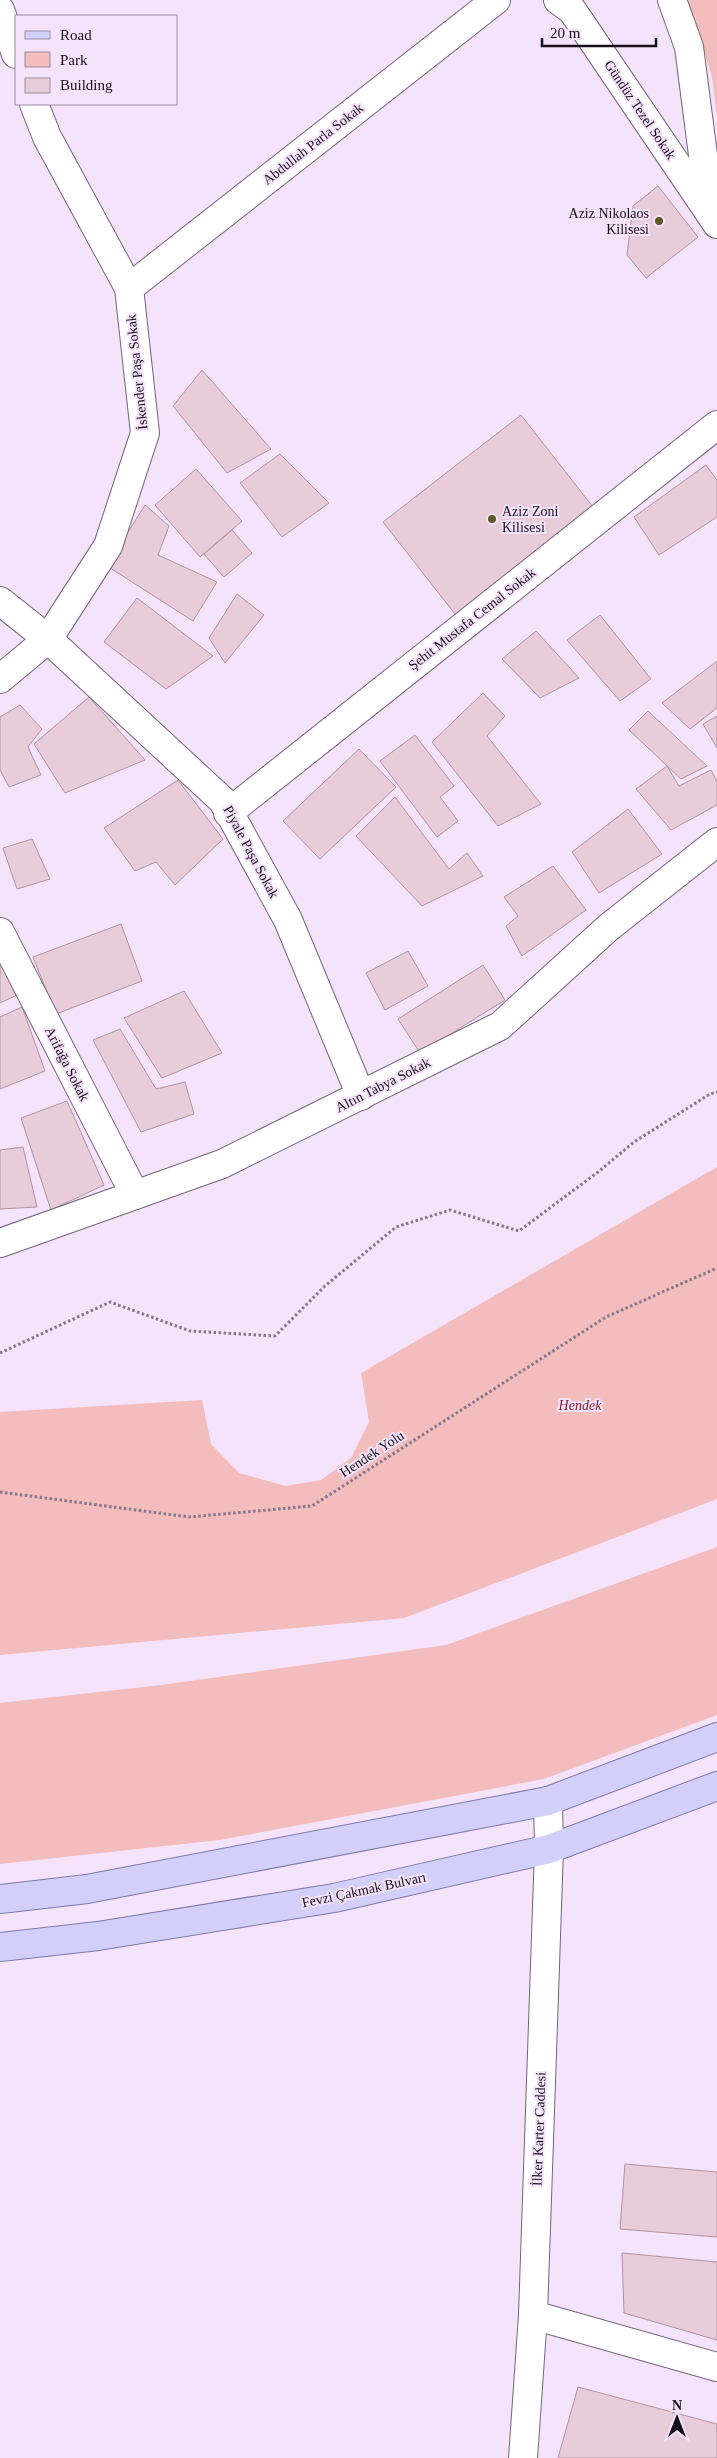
<svg xmlns="http://www.w3.org/2000/svg" width="717" height="2458" viewBox="0 0 717 2458" font-family="Georgia,serif">
	<style>
		.green { fill: #f3bcbd }
		.building { fill: #e9ccda; stroke: #ae93a0 }
		.lines { fill: none; stroke-linecap: round; stroke-linejoin: round }
		.minor-casing { stroke: #746479; stroke-width: 30 }
		.major-casing { stroke: #7e77a9; stroke-width: 30 }
		.path { stroke: #837787; stroke-width: 3; stroke-dasharray: 2.5 2.5; stroke-linecap: butt }
		.minor { stroke: #fff; stroke-width: 28 }
		.major { stroke: #d3cffb; stroke-width: 28 }
		.poi-dot { fill: #5d5825; stroke: #f5e3fb; stroke-width: 2 }
		.labels { text-anchor: middle; dominant-baseline: central; stroke-width: 4; stroke-linejoin: round; paint-order: stroke }
		.street-label { font-size: 14px; fill: #150f17; stroke: #f5e3fb }
		.poi-label { font-size: 14px; fill: #150f17; stroke: #f5e3fb; text-anchor: end }
		.park-label { font-size: 14px; font-style: italic; fill: #7a1b2b; stroke: #f5e3fb }
	</style>
	<rect width="100%" height="100%" fill="#f5e3fb"/>
	<g class="green">
		<polygon points="688,0 717,0 717,118 712,77"/>
		<polygon points="717,1167 717,1499 404,1618 0,1655 0,1412 202,1400 211,1444 239,1473 286,1486 321,1480 351,1458 369,1422 361,1373"/>
		<polygon points="717,1547 717,1715 544,1779 220,1840 0,1864 0,1703 161,1685 446,1645"/>
	</g>
	<g class="building">
		<polygon points="658,186 698,237 646,278 627,255 633,206"/>
		<polygon points="202,370 271,449 227,473 173,406"/>
		<polygon points="521,415 600,516 462,623 383,522"/>
		<polygon points="280,454 329,503 282,537 240,483"/>
		<polygon points="706,465 717,480 717,517 659,555 634,517"/>
		<polygon points="196,469 242,521 200,557 155,505"/>
		<polygon points="145,505 169,526 158,555 217,582 193,621 107,566"/>
		<polygon points="232,530 252,553 224,577 204,554"/>
		<polygon points="237,594 264,615 225,663 209,638"/>
		<polygon points="137,598 213,656 166,689 104,642"/>
		<polygon points="600,615 651,679 620,701 567,640"/>
		<polygon points="536,631 579,678 540,698 502,659"/>
		<polygon points="717,661 717,708 690,729 662,703"/>
		<polygon points="483,693 505,716 487,736 541,804 498,826 432,742"/>
		<polygon points="89,697 145,760 65,793 34,744"/>
		<polygon points="20,705 42,729 28,747 41,775 9,787 0,770 0,717"/>
		<polygon points="648,711 707,766 681,779 629,730"/>
		<polygon points="717,716 717,748 703,724"/>
		<polygon points="415,735 454,786 440,797 458,821 437,837 380,761"/>
		<polygon points="359,749 396,787 320,859 283,821"/>
		<polygon points="667,766 679,786 711,770 717,781 717,805 671,830 636,789"/>
		<polygon points="178,780 223,839 175,885 156,862 135,871 104,828"/>
		<polygon points="395,797 449,869 467,853 483,876 422,906 356,836"/>
		<polygon points="628,809 662,854 599,893 572,852"/>
		<polygon points="32,839 50,879 17,889 3,848"/>
		<polygon points="553,866 586,910 522,956 506,926 518,916 504,897"/>
		<polygon points="121,924 142,981 56,1014 33,957"/>
		<polygon points="408,951 428,986 385,1010 366,973"/>
		<polygon points="0,961 17,995 0,1003"/>
		<polygon points="483,965 505,1000 420,1053 398,1019"/>
		<polygon points="184,991 222,1053 162,1078 124,1018"/>
		<polygon points="22,1007 45,1071 0,1089 0,1017"/>
		<polygon points="120,1029 156,1089 185,1082 194,1114 141,1132 93,1040"/>
		<polygon points="67,1101 104,1185 51,1210 21,1118"/>
		<polygon points="23,1147 37,1207 0,1209 0,1150"/>
		<polygon points="625,2164 717,2172 717,2237 620,2229"/>
		<polygon points="622,2253 717,2262 717,2340 624,2313"/>
		<polygon points="578,2387 717,2424 717,2458 558,2458"/>
	</g>
	<g class="lines">
		<defs>
			<g id="minor">
				<polyline points="558,0 572,10 717,224"/>
				<polyline points="672,0 689,47 710,209"/>
				<polyline points="0,10 16,54"/>
				<polyline points="129,288 496,0"/>
				<polyline points="0,601 48,639 223,801 288,920 361,1096"/>
				<polyline points="0,679 48,639 108,546 145,433 129,288 47,137 34,104"/>
				<polyline points="228,813 717,425"/>
				<polyline points="0,932 135,1195"/>
				<polyline points="0,1243 222,1164 500,1026 609,927 717,842"/>
				<polyline points="533,2315 717,2367"/>
				<polyline points="523,2458 533,2315 549,1849 548,1801"/>
			</g>
			<g id="major">
				<polyline points="0,1899 87,1889 548,1801 717,1737"/>
				<polyline points="0,1947 98,1936 334,1898 549,1849 717,1786"/>
			</g>
		</defs>
		<use href="#minor" class="minor-casing"/>
		<use href="#major" class="major-casing"/>
		<g class="path">
			<polyline points="0,1353 110,1302 190,1331 275,1336 325,1286 396,1227 450,1210 519,1231 598,1172 634,1142 710,1094 717,1092"/>
			<polyline points="0,1492 189,1517 312,1506 606,1317 717,1268"/>
		</g>
		<use href="#minor" class="minor"/>
		<use href="#major" class="major"/>
	</g>
	<g class="poi-dot">
		<circle cx="659" cy="221" r="5"/>
		<circle cx="492" cy="519" r="5"/>
	</g>
	<g class="labels">
		<g class="street-label">
			<text transform="translate(640 110) rotate(56)">Gündüz Tezel Sokak</text>
			<text transform="translate(313 144) rotate(-38)">Abdullah Parla Sokak</text>
			<text transform="translate(137 372) rotate(-96)">İskender Paşa Sokak</text>
			<text transform="translate(472 619) rotate(-38)">Şehit Mustafa Cemal Sokak</text>
			<text transform="translate(251 852) rotate(62)">Piyale Paşa Sokak</text>
			<text transform="translate(67 1064) rotate(63)">Arifağa Sokak</text>
			<text transform="translate(383 1085) rotate(-27)">Altın Tabya Sokak</text>
			<text transform="translate(372 1454) rotate(-33)">Hendek Yolu</text>
			<text transform="translate(364 1890) rotate(-12)">Fevzi Çakmak Bulvarı</text>
			<text transform="translate(539 2129) rotate(-88)">İlker Karter Caddesi</text>
		</g>
		<g class="poi-label">
			<text x="649" y="213">Aziz Nikolaos<tspan x="649" dy="16">Kilisesi</tspan></text>
			<text x="502" y="511" text-anchor="start">Aziz Zoni<tspan x="502" dy="16">Kilisesi</tspan></text>
		</g>
		<g class="park-label">
			<text x="580" y="1405">Hendek</text>
		</g>
	</g>
	<rect x="15" y="15" width="162" height="90" fill="#f5e3fb" stroke="#9b8ea0"/>
	<rect x="25" y="31" width="25" height="8" fill="#d3cffb" stroke="#9b8ea0"/>
	<text x="60" y="40" font-size="15" fill="#150f17">Road</text>
	<rect x="25" y="52" width="25" height="15" fill="#f3bcbd" stroke="#9b8ea0"/>
	<text x="60" y="65" font-size="15" fill="#150f17">Park</text>
	<rect x="25" y="78" width="25" height="15" fill="#e9ccda" stroke="#9b8ea0"/>
	<text x="60" y="90" font-size="15" fill="#150f17">Building</text>
	<g transform="translate(677 2418)" stroke="#f5e3fb" stroke-width="4" paint-order="stroke">
	<path d="M0-4L9 19L0 12L-9 19Z" fill="#150f17"/>
	<text y="-8" font-size="14" font-weight="bold" text-anchor="middle" fill="#150f17">N</text>
	</g>
	<path d="M542 38v8h114v-8" fill="none" stroke="#150f17" stroke-width="2.5"/>
	<text x="550" y="38" font-size="15" fill="#150f17" stroke="#f5e3fb" stroke-width="4" paint-order="stroke">20 m</text>
</svg>
